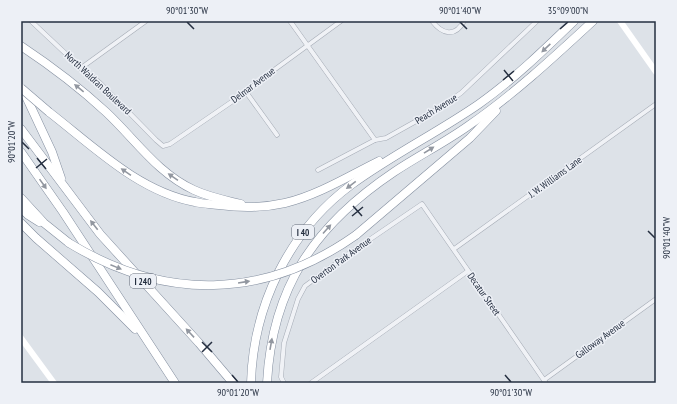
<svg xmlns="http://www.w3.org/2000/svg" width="677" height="404" viewBox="0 0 677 404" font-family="'PT Sans Narrow',sans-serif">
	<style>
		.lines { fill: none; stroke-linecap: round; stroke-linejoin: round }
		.street-casing { stroke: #a6acb6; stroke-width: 5 }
		.highway-casing { stroke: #848fa0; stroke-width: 9 }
		.street { stroke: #f0f2f6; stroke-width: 4 }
		.secondary { stroke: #fff; stroke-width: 6 }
		.highway { stroke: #fff; stroke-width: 8 }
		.highway-bridge-casing { stroke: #848fa0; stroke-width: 9; stroke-linecap: butt }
		.highway-bridge { stroke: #fff; stroke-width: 8 }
		.oneway { fill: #9297a0 }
		.ticks { fill: none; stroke: #252f40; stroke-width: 1.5 }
		.labels { text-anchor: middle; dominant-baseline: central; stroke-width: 3; stroke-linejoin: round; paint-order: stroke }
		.shield { fill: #edf0f6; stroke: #616977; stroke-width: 1 }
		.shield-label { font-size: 9px; font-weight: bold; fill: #252f40 }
		.street-label { font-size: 10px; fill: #252f40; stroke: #edf0f6 }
		.neatline { fill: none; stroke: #252f40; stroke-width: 1.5 }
		.ticks-label { font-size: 10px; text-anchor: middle; fill: #252f40 }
	</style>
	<rect width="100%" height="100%" fill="#dde2e8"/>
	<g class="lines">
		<defs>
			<g id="street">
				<polyline points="31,21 81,68 100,83 156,140 163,146 170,144 246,92 259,81 341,21"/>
				<polyline points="290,21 375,140"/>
				<path d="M432,21C442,34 455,38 464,21"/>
				<polyline points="81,68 146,21"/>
				<polyline points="246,92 277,135"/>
				<polyline points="318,170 375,140 386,138 436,110 461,93 537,21"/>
				<polyline points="454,249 656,104"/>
				<polyline points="544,380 656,299"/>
				<polyline points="284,383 281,377 284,343 298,299 305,286 350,253 422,204 546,383"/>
				<polyline points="311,383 468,271"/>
			</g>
			<g id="highway">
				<path d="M21,46C51,66 79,87 106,112C135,139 157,173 194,190C209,197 225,200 241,204"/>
				<polyline points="23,90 52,152 61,178"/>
				<path d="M49,112C93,146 139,192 195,202C203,204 211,204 219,205C241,208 263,208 285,203C318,195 349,176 379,161"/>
				<polyline points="21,129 100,234 199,343 233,383"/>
				<polyline points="21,152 63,212 175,383"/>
				<polyline points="21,198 44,223 69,243"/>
				<polyline points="21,208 28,215 39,222"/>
				<polyline points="21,223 36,238 98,292 135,329"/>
				<polyline points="356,235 470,138 496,111"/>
				<path d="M251,383C253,306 289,231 351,185C392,155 437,133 479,104C513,80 544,50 574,21"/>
				<path d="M267,383C272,287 315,225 394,172C418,156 444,143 468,126C513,95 553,58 593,21"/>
			</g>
		</defs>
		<use href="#street" class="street-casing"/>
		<use href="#highway" class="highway-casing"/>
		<use href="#street" class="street"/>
		<g class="secondary">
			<polyline points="620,21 656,72"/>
			<polyline points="21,338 54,383"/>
		</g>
		<use href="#highway" class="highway"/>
		<defs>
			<g id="highway-bridge">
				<polyline points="21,88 49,112"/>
				<path d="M69,243C164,301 264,300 356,235"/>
			</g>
		</defs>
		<use href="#highway-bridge" class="highway-bridge-casing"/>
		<use href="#highway-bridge" class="highway-bridge"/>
	</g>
	<defs><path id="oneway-solid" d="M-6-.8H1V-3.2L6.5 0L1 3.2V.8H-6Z"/></defs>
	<g class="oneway">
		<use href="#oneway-solid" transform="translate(546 48) rotate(137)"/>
		<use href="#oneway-solid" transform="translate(79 88) rotate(-141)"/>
		<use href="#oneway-solid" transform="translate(429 150) rotate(-32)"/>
		<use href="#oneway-solid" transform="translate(126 172) rotate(-146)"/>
		<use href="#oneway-solid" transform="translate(173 177) rotate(-146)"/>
		<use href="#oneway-solid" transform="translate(43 184) rotate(55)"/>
		<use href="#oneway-solid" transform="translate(351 185) rotate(143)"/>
		<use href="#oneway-solid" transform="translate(94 225) rotate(-128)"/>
		<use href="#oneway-solid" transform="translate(327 229) rotate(-48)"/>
		<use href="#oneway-solid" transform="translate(116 267) rotate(22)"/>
		<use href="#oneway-solid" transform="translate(244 282) rotate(-9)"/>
		<use href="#oneway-solid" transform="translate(190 333) rotate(-133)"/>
		<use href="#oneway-solid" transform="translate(271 344) rotate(-80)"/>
	</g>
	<path class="ticks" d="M187,22L194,29M460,22L467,29M560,29L568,22M504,70L513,81M503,80L514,71M22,142L29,149M37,158L46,169M36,168L47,159M353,206L362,216M352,216L363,207M648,231L655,238M202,342L212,352M202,352L212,342M232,375L238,382M505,375L511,382"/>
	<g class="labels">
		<g class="shield">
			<rect x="292" y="225" width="22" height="14" rx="3"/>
			<rect x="130" y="274" width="26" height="14" rx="3"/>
		</g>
		<g class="shield-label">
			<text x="303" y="232">I 40</text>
			<text x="143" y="281">I 240</text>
		</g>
		<g class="street-label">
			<text transform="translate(98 83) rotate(43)">North Waldran Boulevard</text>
			<text transform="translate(253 85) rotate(-37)">Delmar Avenue</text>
			<text transform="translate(436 109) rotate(-32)">Peach Avenue</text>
			<text transform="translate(555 177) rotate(-36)">J. W. Williams Lane</text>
			<text transform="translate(341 260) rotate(-36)">Overton Park Avenue</text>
			<text transform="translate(484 294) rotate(55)">Decatur Street</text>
			<text transform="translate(600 339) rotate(-36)">Galloway Avenue</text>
		</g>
	</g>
	<rect width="677" height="404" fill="none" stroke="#edf0f6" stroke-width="44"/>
	<rect x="22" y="22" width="633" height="360" class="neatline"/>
	<g class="ticks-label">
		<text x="187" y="14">90°01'30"W</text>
		<text x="460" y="14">90°01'40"W</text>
		<text x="568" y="14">35°09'00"N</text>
		<text transform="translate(11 142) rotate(-90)" y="4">90°01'20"W</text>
		<text transform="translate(666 238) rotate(-90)" y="4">90°01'40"W</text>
		<text x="238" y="396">90°01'20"W</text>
		<text x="511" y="396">90°01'30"W</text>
	</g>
</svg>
